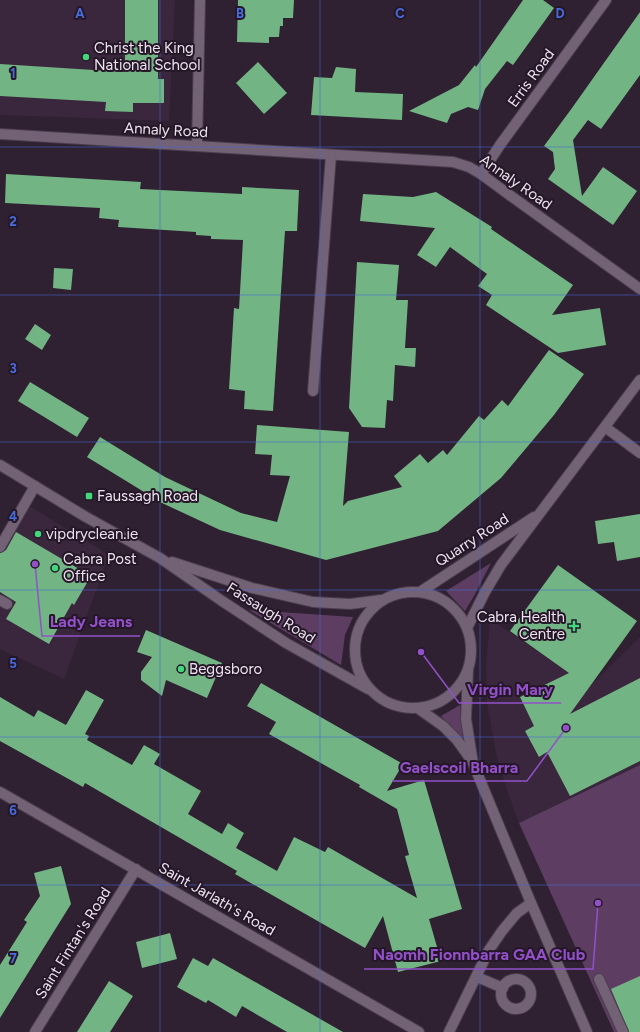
<svg xmlns="http://www.w3.org/2000/svg" width="640" height="1032" viewBox="0 0 640 1032" font-family="Figtree,sans-serif">
	<style>
		.built { fill: #3a263d }
		.green { fill: #5d3e62 }
		.building { fill: #72b484 }
		.lines { fill: none; stroke-linecap: round; stroke-linejoin: round }
		.minor-casing { stroke: #4a3d4c; stroke-width: 12 }
		.minor { stroke: #736175; stroke-width: 10 }
		.grid { fill: none; stroke: #476cdd; stroke-width: 1; stroke-opacity: 0.55 }
		.poi-dot { fill: #43d77b; stroke: #251728; stroke-width: 1.5 }
		.labels { text-anchor: middle; dominant-baseline: central; stroke-width: 4; stroke-linejoin: round; paint-order: stroke }
		.poi-label { font-size: 15px; fill: #ede3ef; stroke: #251728; text-anchor: start }
		.street-label { font-size: 15px; fill: #ede3ef; stroke: #251728 }
		.grid-label { font-size: 13px; text-anchor: middle; font-weight: bold; fill: #476cdd; stroke: #251728; stroke-width: 4; stroke-linejoin: round; paint-order: stroke }
		.leader { fill: none; stroke: #9251c9; stroke-width: 1.5 }
		.callout-dot { fill: #9251c9; stroke: #251728; stroke-width: 1.5 }
		.callout-label { font-size: 16px; text-anchor: middle; font-weight: bold; fill: #9251c9; stroke: #251728; stroke-width: 4; stroke-linejoin: round; paint-order: stroke }
	</style>
	<rect width="100%" height="100%" fill="#2f2032"/>
	<g class="built">
		<polygon points="0,0 175,0 169,121 0,115"/>
		<polygon points="23,502 109,555 64,679 0,649 0,540"/>
		<polygon points="490,619 590,686 640,637 640,765 519,823 507,790 496,753 487,703 486,664"/>
	</g>
	<g class="green">
		<polygon points="491,563 474,596 465,611 446,591"/>
		<polygon points="249,610 353,617 345,635 341,665"/>
		<polygon points="460,705 463,742 441,716"/>
		<polygon points="640,765 640,1032 614,1032 519,823"/>
	</g>
	<g class="building">
		<polygon points="125,0 158,0 158,79 164,79 164,103 133,103 133,112 105,111 106,102 0,96 0,64 125,72"/>
		<polygon points="238,0 294,0 293,18 283,18 283,26 280,26 279,37 269,37 269,43 237,42"/>
		<polygon points="523,0 543,0 554,8 513,65 507,61 485,89 478,110 468,107 451,114 447,123 409,111 459,85 475,65 476,67"/>
		<polygon points="640,12 640,75 601,129 588,120 573,140 582,196 603,167 637,191 613,225 548,179 555,169 554,161 553,152 544,146 572,108"/>
		<polygon points="258,62 287,93 264,114 236,83"/>
		<polygon points="336,67 356,69 355,92 403,94 402,120 311,115 314,77 332,78"/>
		<polygon points="6,174 141,182 140,189 242,194 242,187 299,190 297,231 285,231 273,411 244,409 245,391 229,389 234,308 239,309 243,240 211,239 211,236 196,235 196,232 118,227 119,220 99,218 100,208 5,203"/>
		<polygon points="436,192 492,227 491,229 573,285 552,315 600,308 606,345 558,353 486,305 492,295 478,286 487,274 450,247 436,267 417,255 435,228 360,221 363,194 413,197"/>
		<polygon points="357,262 399,265 396,300 408,300 405,348 416,348 415,367 395,365 393,401 387,400 385,428 362,427 349,408"/>
		<polygon points="54,268 73,269 71,290 53,288"/>
		<polygon points="35,324 51,335 42,350 25,339"/>
		<polygon points="549,350 584,374 554,415 501,478 438,531 326,560 220,530 162,503 87,457 100,437 165,477 241,513 277,522 290,476 270,475 272,455 255,454 257,425 349,432 343,506 348,501 402,487 394,476 420,454 428,463 443,450 447,455 479,416 484,420 502,400 508,406"/>
		<polygon points="30,382 89,418 77,437 18,401"/>
		<polygon points="640,514 640,557 617,561 614,542 598,544 595,521"/>
		<polygon points="16,532 91,576 74,605 72,603 49,644 6,619 16,602 0,592 0,553 6,550"/>
		<polygon points="558,565 637,621 570,714 640,678 640,761 570,796 547,752 539,757 525,731 534,726 520,697 569,673 510,631"/>
		<polygon points="146,630 222,663 207,698 166,680 162,696 141,680 141,672 152,657 137,652"/>
		<polygon points="261,683 403,764 387,791 424,780 462,909 429,919 441,961 398,972 383,916 365,948 235,874 237,871 85,783 83,787 0,741 0,697 34,717 38,710 66,725 86,690 104,700 85,734 89,736 87,740 132,765 144,745 160,754 154,764 201,791 188,814 222,834 228,823 244,833 236,848 277,871 294,837 325,852 328,847 417,898 405,856 409,855 397,809 359,787 360,785 269,734 276,722 247,706"/>
		<polygon points="61,866 71,904 0,1018 0,965 27,922 24,920 40,896 34,873"/>
		<polygon points="170,933 177,959 142,968 136,942"/>
		<polygon points="193,958 208,966 213,958 343,1032 287,1032 242,1006 236,1017 208,1000 206,1003 177,987"/>
		<polygon points="640,976 640,1032 629,1032 611,989"/>
		<polygon points="109,981 133,996 110,1032 77,1032"/>
	</g>
	<g class="lines">
		<defs>
			<g id="minor">
				<polyline points="0,134 453,162 469,167 481,174 504,191 640,289"/>
				<polyline points="197,146 200,0"/>
				<polyline points="481,174 500,145 606,0"/>
				<polyline points="313,391 331,155"/>
				<polyline points="605,427 640,453"/>
				<polyline points="0,465 86,517 160,558 222,601 286,643 368,689"/>
				<polyline points="0,547 35,486"/>
				<polyline points="172,562 252,588 313,602 350,604 381,600"/>
				<circle cx="413" cy="650" r="58"/>
				<polyline points="420,592 534,517"/>
				<polyline points="0,600 7,604"/>
				<polyline points="467,628 485,592 501,565 640,380"/>
				<polyline points="468,670 466,719 473,763 531,903 587,1032"/>
				<polyline points="419,709 443,726 457,740 472,761"/>
				<polyline points="0,792 419,1032"/>
				<polyline points="477,977 503,988"/>
				<polyline points="599,979 623,1032"/>
				<circle cx="516" cy="994" r="15"/>
				<polyline points="35,1032 136,869"/>
				<polyline points="449,1032 489,950 502,931 517,913 531,903"/>
			</g>
		</defs>
		<use href="#minor" class="minor-casing"/>
		<use href="#minor" class="minor"/>
	</g>
	<path class="grid" d="M160,0V1032M320,0V1032M480,0V1032M0,147H640M0,295H640M0,442H640M0,590H640M0,737H640M0,885H640"/>
	<g class="poi-dot">
		<circle cx="86" cy="57" r="4"/>
		<rect x="85" y="492" width="8" height="8" rx="2"/>
		<circle cx="38" cy="534" r="4"/>
		<circle cx="55" cy="568" r="4"/>
		<path d="M572 620h4v4h4v4h-4v4h-4v-4h-4v-4h4z"/>
		<circle cx="181" cy="669" r="4"/>
	</g>
	<g class="labels">
		<g class="poi-label">
			<text x="94" y="48">Christ the King<tspan x="94" dy="17">National School</tspan></text>
			<text x="97" y="496">Faussagh Road</text>
			<text x="46" y="534">vipdryclean.ie</text>
			<text x="63" y="559">Cabra Post<tspan x="63" dy="17">Office</tspan></text>
			<text x="565" y="617" text-anchor="end">Cabra Health<tspan x="565" dy="17">Centre</tspan></text>
			<text x="189" y="669">Beggsboro</text>
		</g>
		<g class="street-label">
			<text transform="translate(531 78) rotate(-54)">Erris Road</text>
			<text transform="translate(166 130) rotate(3)">Annaly Road</text>
			<text transform="translate(516 182) rotate(35)">Annaly Road</text>
			<text transform="translate(472 540) rotate(-33)">Quarry Road</text>
			<text transform="translate(271 613) rotate(32)">Fassaugh Road</text>
			<text transform="translate(217 899) rotate(30)">Saint Jarlath's Road</text>
			<text transform="translate(73 943) rotate(-58)">Saint Fintan's Road</text>
		</g>
	</g>
	<g class="grid-label">
		<text x="80" y="18">A</text>
		<text x="240" y="18">B</text>
		<text x="400" y="18">C</text>
		<text x="560" y="18">D</text>
		<text x="13" y="78">1</text>
		<text x="13" y="226">2</text>
		<text x="13" y="373">3</text>
		<text x="13" y="521">4</text>
		<text x="13" y="668">5</text>
		<text x="13" y="815">6</text>
		<text x="13" y="963">7</text>
	</g>
	<path class="leader" d="M35 564L42 636H140M421 652L459 703H561M566 728L527 781H392M598 903L593 969H364"/>
	<g class="callout-dot">
		<circle cx="35" cy="564" r="4"/>
		<circle cx="421" cy="652" r="4"/>
		<circle cx="566" cy="728" r="4"/>
		<circle cx="598" cy="903" r="4"/>
	</g>
	<g class="callout-label">
		<text x="91" y="627">Lady Jeans</text>
		<text x="510" y="695">Virgin Mary</text>
		<text x="459" y="773">Gaelscoil Bharra</text>
		<text x="479" y="960">Naomh Fionnbarra GAA Club</text>
	</g>
</svg>
